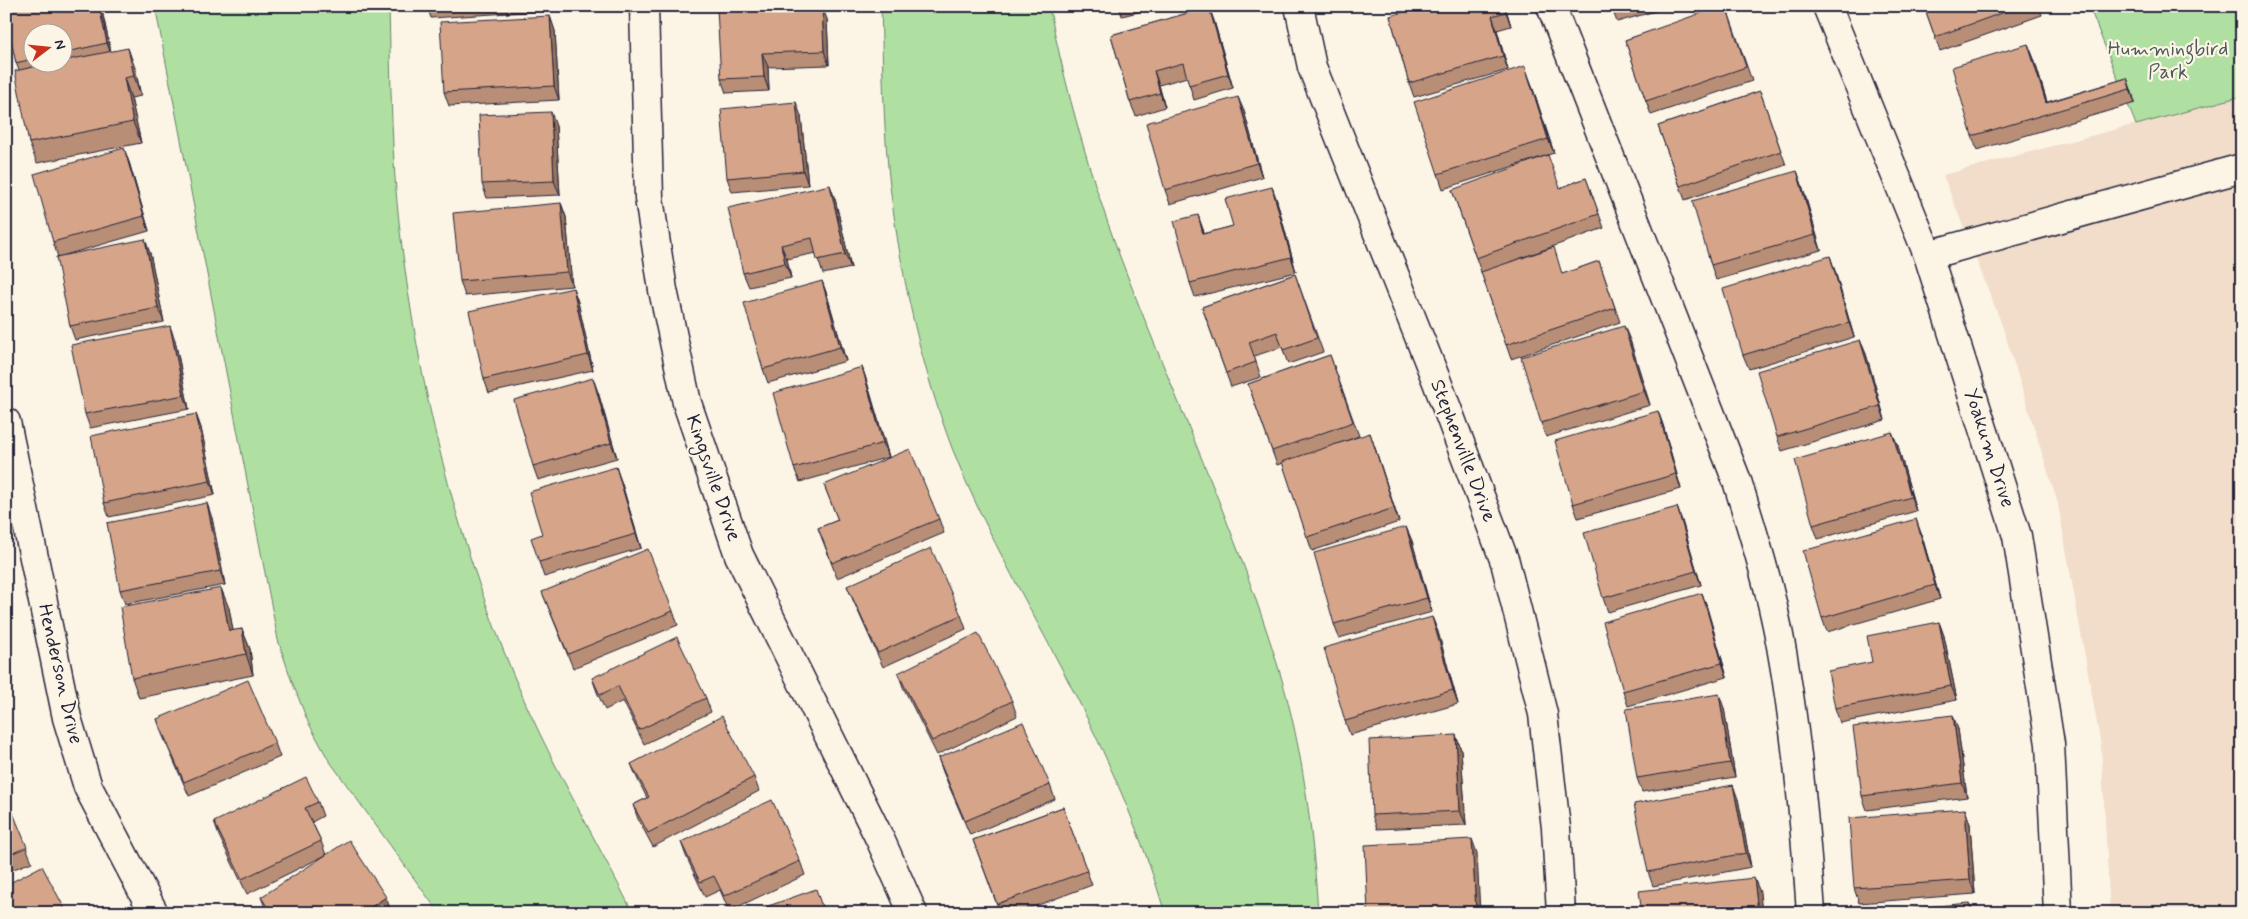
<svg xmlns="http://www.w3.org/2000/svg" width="2248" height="919" viewBox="0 0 2248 919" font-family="Mynerve,sans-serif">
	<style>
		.built { fill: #f1ddc9 }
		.green { fill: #afe0a1; stroke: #68816e }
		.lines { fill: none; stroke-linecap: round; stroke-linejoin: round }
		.minor-casing { stroke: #22223b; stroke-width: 31 }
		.minor { stroke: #fcf5e5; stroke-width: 28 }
		.wall { fill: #b88e76; stroke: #22223b; fill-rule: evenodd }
		.shaded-wall { fill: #967460; stroke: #22223b }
		.building { fill: #d6a589; stroke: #22223b }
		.labels { text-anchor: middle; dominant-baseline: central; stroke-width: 4.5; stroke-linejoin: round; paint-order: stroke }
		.park-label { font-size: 20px; fill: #4c5b5a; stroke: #fcf5e5 }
		.street-label { font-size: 20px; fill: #22223b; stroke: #fcf5e5 }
	</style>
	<rect width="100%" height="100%" fill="#fcf5e5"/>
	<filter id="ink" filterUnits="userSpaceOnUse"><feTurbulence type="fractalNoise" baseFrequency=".02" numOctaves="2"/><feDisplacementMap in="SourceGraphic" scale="10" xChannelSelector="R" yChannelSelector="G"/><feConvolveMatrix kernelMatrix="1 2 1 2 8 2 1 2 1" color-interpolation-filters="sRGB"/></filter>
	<g filter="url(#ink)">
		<polygon class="built" points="2242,96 2242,913 2110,913 2101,746 2058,504 2002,325 1943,175"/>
		<g class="green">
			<path d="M155,6H389C391,81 391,156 400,231C418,384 454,531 513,674C547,757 593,833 633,913H439L328,759L308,722L291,679L278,640Z"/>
			<path d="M881,6H1049C1066,91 1089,173 1119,254C1172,394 1237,530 1280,673C1303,750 1313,832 1318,913H1165C1143,839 1112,767 1077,698C1035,615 986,535 952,448C921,366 902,280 891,194C883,132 883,69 881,6Z"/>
			<polygon points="2089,6 2242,6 2242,96 2136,125"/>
		</g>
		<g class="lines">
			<defs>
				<g id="minor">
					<polyline points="644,6 649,198 663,290 687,403 739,555 880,839 913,913"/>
					<polyline points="1299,6 1312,67 1437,382 1505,562 1543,714 1556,828 1561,913"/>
					<path d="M1551,6L1737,481C1754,535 1771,590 1781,646C1797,734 1805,823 1811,913"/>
					<polyline points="1827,6 1928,255 2017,536 2050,744 2058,913"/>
					<polyline points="1928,255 2242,168"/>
					<polyline points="6,422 67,718 88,787 154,913"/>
				</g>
			</defs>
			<use href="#minor" class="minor-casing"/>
			<use href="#minor" class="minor"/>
		</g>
		<g class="wall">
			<path d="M6,6H101L111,52L135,68L141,96L131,98L141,143L37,163L29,143L19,70L16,63ZM32,32H62V62H32Z"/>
			<polygon points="427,6 556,6 556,10 431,18"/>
			<polygon points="774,6 827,19 829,65 768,67 769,91 726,93 721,79"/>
			<polygon points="1119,6 1162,6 1122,16"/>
			<polygon points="1505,6 1511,26 1497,30 1508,70 1414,97 1409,83 1390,16"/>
			<polygon points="1611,6 1673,6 1617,22"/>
			<polygon points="1726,6 1752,81 1651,115 1625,40"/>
			<polygon points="1924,6 2039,6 2042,15 1940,51"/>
			<polygon points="1209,7 1214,21 1233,88 1194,100 1187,77 1159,85 1165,107 1136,116 1130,102 1111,35"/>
			<polygon points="550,16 555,31 559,100 449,106 444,92"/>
			<polygon points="2028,44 2034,59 2047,102 2127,78 2135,103 1977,150 1972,136"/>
			<polygon points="1530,80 1554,153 1443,189 1438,174"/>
			<polygon points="1760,91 1786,165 1685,200 1658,126"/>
			<polygon points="1244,111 1262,177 1170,204 1165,190"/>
			<polygon points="801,116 808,185 732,192 727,178"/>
			<polygon points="556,126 560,195 487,198 482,184"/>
			<polygon points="129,162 149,231 58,257 53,242"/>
			<polygon points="1797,171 1802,185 1821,250 1716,280 1711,265"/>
			<polygon points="1586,178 1604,228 1510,262 1563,274 1599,261 1620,322 1511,359 1481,272 1452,190 1560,188"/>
			<polygon points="1272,187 1277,201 1296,272 1195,297 1190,283 1203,229 1204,234 1233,226"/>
			<polygon points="835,199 851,268 823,274 816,253 787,259 791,278 749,287 743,273"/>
			<polygon points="561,203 566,217 572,286 465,296 460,281"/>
			<polygon points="150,253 164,322 75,340 70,326"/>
			<polygon points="1830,256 1835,271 1854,337 1749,369 1743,355"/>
			<polygon points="1295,274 1323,352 1288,364 1282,347 1254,356 1261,377 1231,387 1202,307"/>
			<polygon points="822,281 827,295 846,361 768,383 763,369"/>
			<polygon points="573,288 578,302 593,370 489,393 484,379"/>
			<polygon points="175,340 189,409 90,428 85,414"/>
			<polygon points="1630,340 1650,405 1546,437 1541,423"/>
			<polygon points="1860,340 1866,354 1885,420 1782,451 1777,437"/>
			<polygon points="1330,355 1359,436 1329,447 1375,448 1399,522 1312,551 1283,463 1277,465 1248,384"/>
			<polygon points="862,367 867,382 889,457 800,482 794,468"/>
			<polygon points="598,392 617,458 538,480 533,466"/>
			<polygon points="1658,411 1663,425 1681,489 1578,518 1573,504"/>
			<polygon points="196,414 201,428 215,495 109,517 104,503"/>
			<polygon points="1892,432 1898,446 1916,511 1818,539 1813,525"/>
			<polygon points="621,481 641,548 544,577 539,562 542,534"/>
			<polygon points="824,485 939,519 944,533 837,578 818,528 838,520"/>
			<polygon points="1677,507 1682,521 1701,585 1608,612 1603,598"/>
			<polygon points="212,518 225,585 125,604 120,590"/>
			<polygon points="1406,527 1412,541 1432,612 1339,638 1334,624"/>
			<polygon points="1921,533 1940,599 1827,632 1822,618"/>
			<polygon points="847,586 961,615 966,629 883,667 853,600"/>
			<polygon points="542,592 673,611 678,625 573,668"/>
			<polygon points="1702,593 1707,608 1727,677 1628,706 1623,691"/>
			<polygon points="229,608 233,631 242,629 250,649 253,675 139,698 132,678"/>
			<polygon points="1432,617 1438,632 1458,704 1350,735 1345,721"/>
			<polygon points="1939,622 1944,636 1957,700 1840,723 1835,708 1872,662"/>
			<polygon points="898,673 1012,701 1017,716 937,755 903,687"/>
			<polygon points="592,678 706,698 711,712 644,744 623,701 605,710 597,692"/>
			<polygon points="1724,708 1735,777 1642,792 1637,778"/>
			<polygon points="157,719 275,743 280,757 189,796 162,734"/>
			<polygon points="1958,729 1967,797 1867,810 1862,796"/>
			<polygon points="1456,735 1461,750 1466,825 1377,829 1372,815"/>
			<polygon points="938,758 1050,785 1055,799 970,835 943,772"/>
			<polygon points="631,764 754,777 759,791 653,847 638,819 633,805 647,798 637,778"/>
			<polygon points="6,796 32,862 6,872"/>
			<polygon points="1738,799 1751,867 1653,886 1648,872"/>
			<polygon points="318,802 323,816 312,822 321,841 326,855 247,894 219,836 214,822"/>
			<polygon points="1063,807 1092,885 1017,913 1000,913 973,840"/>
			<polygon points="1965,809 1970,824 1975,894 1859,903 1854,888"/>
			<polygon points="681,842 800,861 805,875 729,911 720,890 705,897 686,856"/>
			<polygon points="261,897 391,911 389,913 267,913"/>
		</g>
		<g class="shaded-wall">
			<polygon points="99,6 101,6 112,57 107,43"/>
			<polygon points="822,6 827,19 829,65 824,51"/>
			<polygon points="1504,6 1505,6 1511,26 1506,12"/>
			<polygon points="1209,7 1214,21 1233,88 1228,74"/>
			<polygon points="550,16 555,31 559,100 554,86"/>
			<polygon points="1492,16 1497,30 1508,70 1503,56"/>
			<polygon points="2028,44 2034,59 2050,113 2046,103"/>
			<polygon points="128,48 135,68 141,96 134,76"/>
			<polygon points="762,53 768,67 769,91 764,77"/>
			<polygon points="1525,66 1530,80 1554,153 1548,139"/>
			<polygon points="1154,71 1159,85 1165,107 1160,93"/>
			<polygon points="124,78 131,98 141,143 133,122"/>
			<polygon points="2127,78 2132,92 2135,103 2130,89"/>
			<polygon points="1238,97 1244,111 1262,177 1257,163"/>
			<polygon points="796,102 801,116 808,185 803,171"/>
			<polygon points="551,112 556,126 560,195 554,181"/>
			<polygon points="124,148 129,162 149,231 144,216"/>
			<polygon points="1797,171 1802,185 1821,250 1815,235"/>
			<polygon points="830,185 835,199 851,268 845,254"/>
			<polygon points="1272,187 1277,201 1296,272 1291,257"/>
			<polygon points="561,203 566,217 572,286 567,272"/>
			<polygon points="1198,215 1203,229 1208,248 1203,234"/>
			<polygon points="145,239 150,253 164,322 158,308"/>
			<polygon points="781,245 787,259 791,278 785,263"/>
			<polygon points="1830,256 1835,271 1854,337 1849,323"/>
			<polygon points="822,281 827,295 846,361 840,347"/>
			<polygon points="573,288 578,302 593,370 588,355"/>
			<polygon points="170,326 175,340 189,409 184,395"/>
			<polygon points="1624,326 1630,340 1650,405 1644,391"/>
			<polygon points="1860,340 1866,354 1885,420 1880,406"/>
			<polygon points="862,367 867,382 889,457 883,443"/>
			<polygon points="593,378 598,392 617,458 611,443"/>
			<polygon points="1658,411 1663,425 1681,489 1676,474"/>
			<polygon points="196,414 201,428 215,495 210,481"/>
			<polygon points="1892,432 1898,446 1916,511 1911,497"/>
			<polygon points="1370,433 1375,448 1399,522 1394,508"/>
			<polygon points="616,467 621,481 641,548 636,534"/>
			<polygon points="207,503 212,518 225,585 220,571"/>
			<polygon points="1677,507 1682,521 1701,585 1696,571"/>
			<polygon points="1916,519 1921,533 1940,599 1935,585"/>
			<polygon points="1406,527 1412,541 1432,612 1427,598"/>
			<polygon points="221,588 229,608 237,652 229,631"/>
			<polygon points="1702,593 1707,608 1727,677 1722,663"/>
			<polygon points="1432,617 1438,632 1458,704 1453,690"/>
			<polygon points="1939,622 1944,636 1957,700 1951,686"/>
			<polygon points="242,629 250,649 253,675 246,654"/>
			<polygon points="1719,694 1724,708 1735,777 1730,763"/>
			<polygon points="1953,715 1958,729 1967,797 1962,783"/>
			<polygon points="1456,735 1461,750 1466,825 1460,811"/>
			<polygon points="1733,785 1738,799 1751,867 1746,853"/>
			<polygon points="1965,809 1970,824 1975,894 1970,880"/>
			<polygon points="1472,839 1477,853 1480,913 1476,913 1476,912"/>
			<polygon points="1754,878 1760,892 1762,913 1758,913"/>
			<polygon points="386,897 391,911 389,913 362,913"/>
			<polygon points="1970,903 1974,913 1971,913"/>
		</g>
		<g class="building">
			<polygon points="6,6 99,6 107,43 62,53 62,32 32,32 32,59 16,63 6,18"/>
			<polygon points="774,6 822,6 824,51 762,53 764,77 721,79 717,9"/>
			<polygon points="1423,6 1504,6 1506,12 1492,16 1503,56 1409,83 1390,16"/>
			<polygon points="1721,6 1726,6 1746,67 1646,101 1625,40"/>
			<polygon points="1924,6 2021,6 1935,37"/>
			<polygon points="1209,7 1228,74 1189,85 1183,63 1154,71 1160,93 1130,102 1111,35"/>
			<polygon points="550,16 554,86 444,92 440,22"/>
			<polygon points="2028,44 2046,103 2127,78 2130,89 1972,136 1952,67"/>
			<polygon points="128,48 134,76 124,78 133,122 29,143 15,71 56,62 62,62 62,61"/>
			<polygon points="1525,66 1548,139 1438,174 1414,102"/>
			<polygon points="1760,91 1781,151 1680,186 1658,126"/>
			<polygon points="1238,97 1257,163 1165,190 1146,123"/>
			<polygon points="796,102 803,171 727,178 721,109"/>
			<polygon points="551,112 554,181 482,184 479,115"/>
			<polygon points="124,148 144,216 53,242 34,174"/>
			<polygon points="1548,155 1560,188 1586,178 1599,214 1476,258 1452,190"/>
			<polygon points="1797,171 1815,235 1711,265 1692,201"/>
			<polygon points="830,185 845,254 817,260 812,238 781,245 785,263 743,273 728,208"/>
			<polygon points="1272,187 1291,257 1190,283 1174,221 1198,215 1203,234 1233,226 1225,199"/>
			<polygon points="561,203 567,272 460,281 453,213"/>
			<polygon points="145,239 158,308 70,326 56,257"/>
			<polygon points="1554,247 1562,274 1599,261 1615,308 1506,345 1481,272"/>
			<polygon points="1830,256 1849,323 1743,355 1723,289"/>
			<polygon points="1295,274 1317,338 1283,350 1277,332 1249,342 1256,362 1226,373 1202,307"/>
			<polygon points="822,281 840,347 763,369 744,303"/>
			<polygon points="573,288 588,355 484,379 469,311"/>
			<polygon points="170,326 184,395 85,414 71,345"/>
			<polygon points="1624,326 1644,391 1541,423 1521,357"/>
			<polygon points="1860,340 1880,406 1777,437 1757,371"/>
			<polygon points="1330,355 1353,422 1272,451 1248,384"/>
			<polygon points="862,367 883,443 794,468 773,393"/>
			<polygon points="593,378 611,443 533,466 514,400"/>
			<polygon points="1658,411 1676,474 1573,504 1555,441"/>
			<polygon points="196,414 210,481 104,503 91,436"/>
			<polygon points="1892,432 1911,497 1813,525 1795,460"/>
			<polygon points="1370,433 1394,508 1307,537 1282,462"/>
			<polygon points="910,449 939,519 832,563 818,528 838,520 824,485"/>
			<polygon points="616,467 636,534 539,562 531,538 542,534 529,492"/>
			<polygon points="207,503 220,571 120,590 107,523"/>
			<polygon points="1677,507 1696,571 1603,598 1584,533"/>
			<polygon points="1916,519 1935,585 1822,618 1803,551"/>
			<polygon points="1406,527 1427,598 1334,624 1314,553"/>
			<polygon points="931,548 961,615 878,653 847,586"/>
			<polygon points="648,549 673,611 568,654 542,592"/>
			<polygon points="221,588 229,631 242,629 246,654 132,678 120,607"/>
			<polygon points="1702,593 1722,663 1623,691 1603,622"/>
			<polygon points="1432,617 1453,690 1345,721 1324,648"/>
			<polygon points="1939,622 1951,686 1835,708 1828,671 1872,662 1867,636"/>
			<polygon points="978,633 1012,701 932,741 898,673"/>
			<polygon points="677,637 706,698 639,730 618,686 600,695 592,678"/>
			<polygon points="248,680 275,743 184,782 157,719"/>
			<polygon points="1719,694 1730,763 1637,778 1626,709"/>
			<polygon points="1953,715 1962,783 1862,796 1853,727"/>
			<polygon points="722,716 754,777 648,833 633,805 649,797 631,764"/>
			<polygon points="1023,722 1050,785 965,821 938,758"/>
			<polygon points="1456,735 1460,811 1372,815 1369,740"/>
			<polygon points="306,777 318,802 305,808 321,841 242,879 214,822"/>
			<polygon points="1733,785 1746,853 1648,872 1634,804"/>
			<polygon points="6,796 27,847 6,856"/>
			<polygon points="772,800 800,861 724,896 714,876 700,882 681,842"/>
			<polygon points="1063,807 1087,871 997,904 973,840"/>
			<polygon points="1965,809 1970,880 1854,888 1849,818"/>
			<polygon points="1472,839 1476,912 1454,913 1368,913 1365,845"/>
			<polygon points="349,840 386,897 362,913 271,913 261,897"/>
			<polygon points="42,866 67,913 6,913 6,885"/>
			<polygon points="1754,878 1758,913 1642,913 1639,891"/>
			<polygon points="816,889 824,913 749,913"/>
			<polygon points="1970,903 1971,913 1860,913"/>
			<polygon points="1100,907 1101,913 1080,913"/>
		</g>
	</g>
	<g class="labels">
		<g class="park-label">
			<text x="2168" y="49">Hummingbird<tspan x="2168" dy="23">Park</tspan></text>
		</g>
		<g class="street-label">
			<text transform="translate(1989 448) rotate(72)">Yoakum Drive</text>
			<text transform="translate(1463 451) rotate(69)">Stephenville Drive</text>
			<text transform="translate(713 478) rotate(71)">Kingsville Drive</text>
			<text transform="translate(60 674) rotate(77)">Henderson Drive</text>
		</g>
	</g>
	<rect width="2248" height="919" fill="none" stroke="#fcf5e5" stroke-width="25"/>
	<rect x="12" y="12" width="2223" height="894" fill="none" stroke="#22223b" stroke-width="2" filter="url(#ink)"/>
	<g transform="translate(48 48) rotate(74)"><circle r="24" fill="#fcf5e5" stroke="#a5a1a1"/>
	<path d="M0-4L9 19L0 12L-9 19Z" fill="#c8321e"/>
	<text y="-8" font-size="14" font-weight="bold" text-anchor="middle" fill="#22223b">N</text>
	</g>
</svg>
